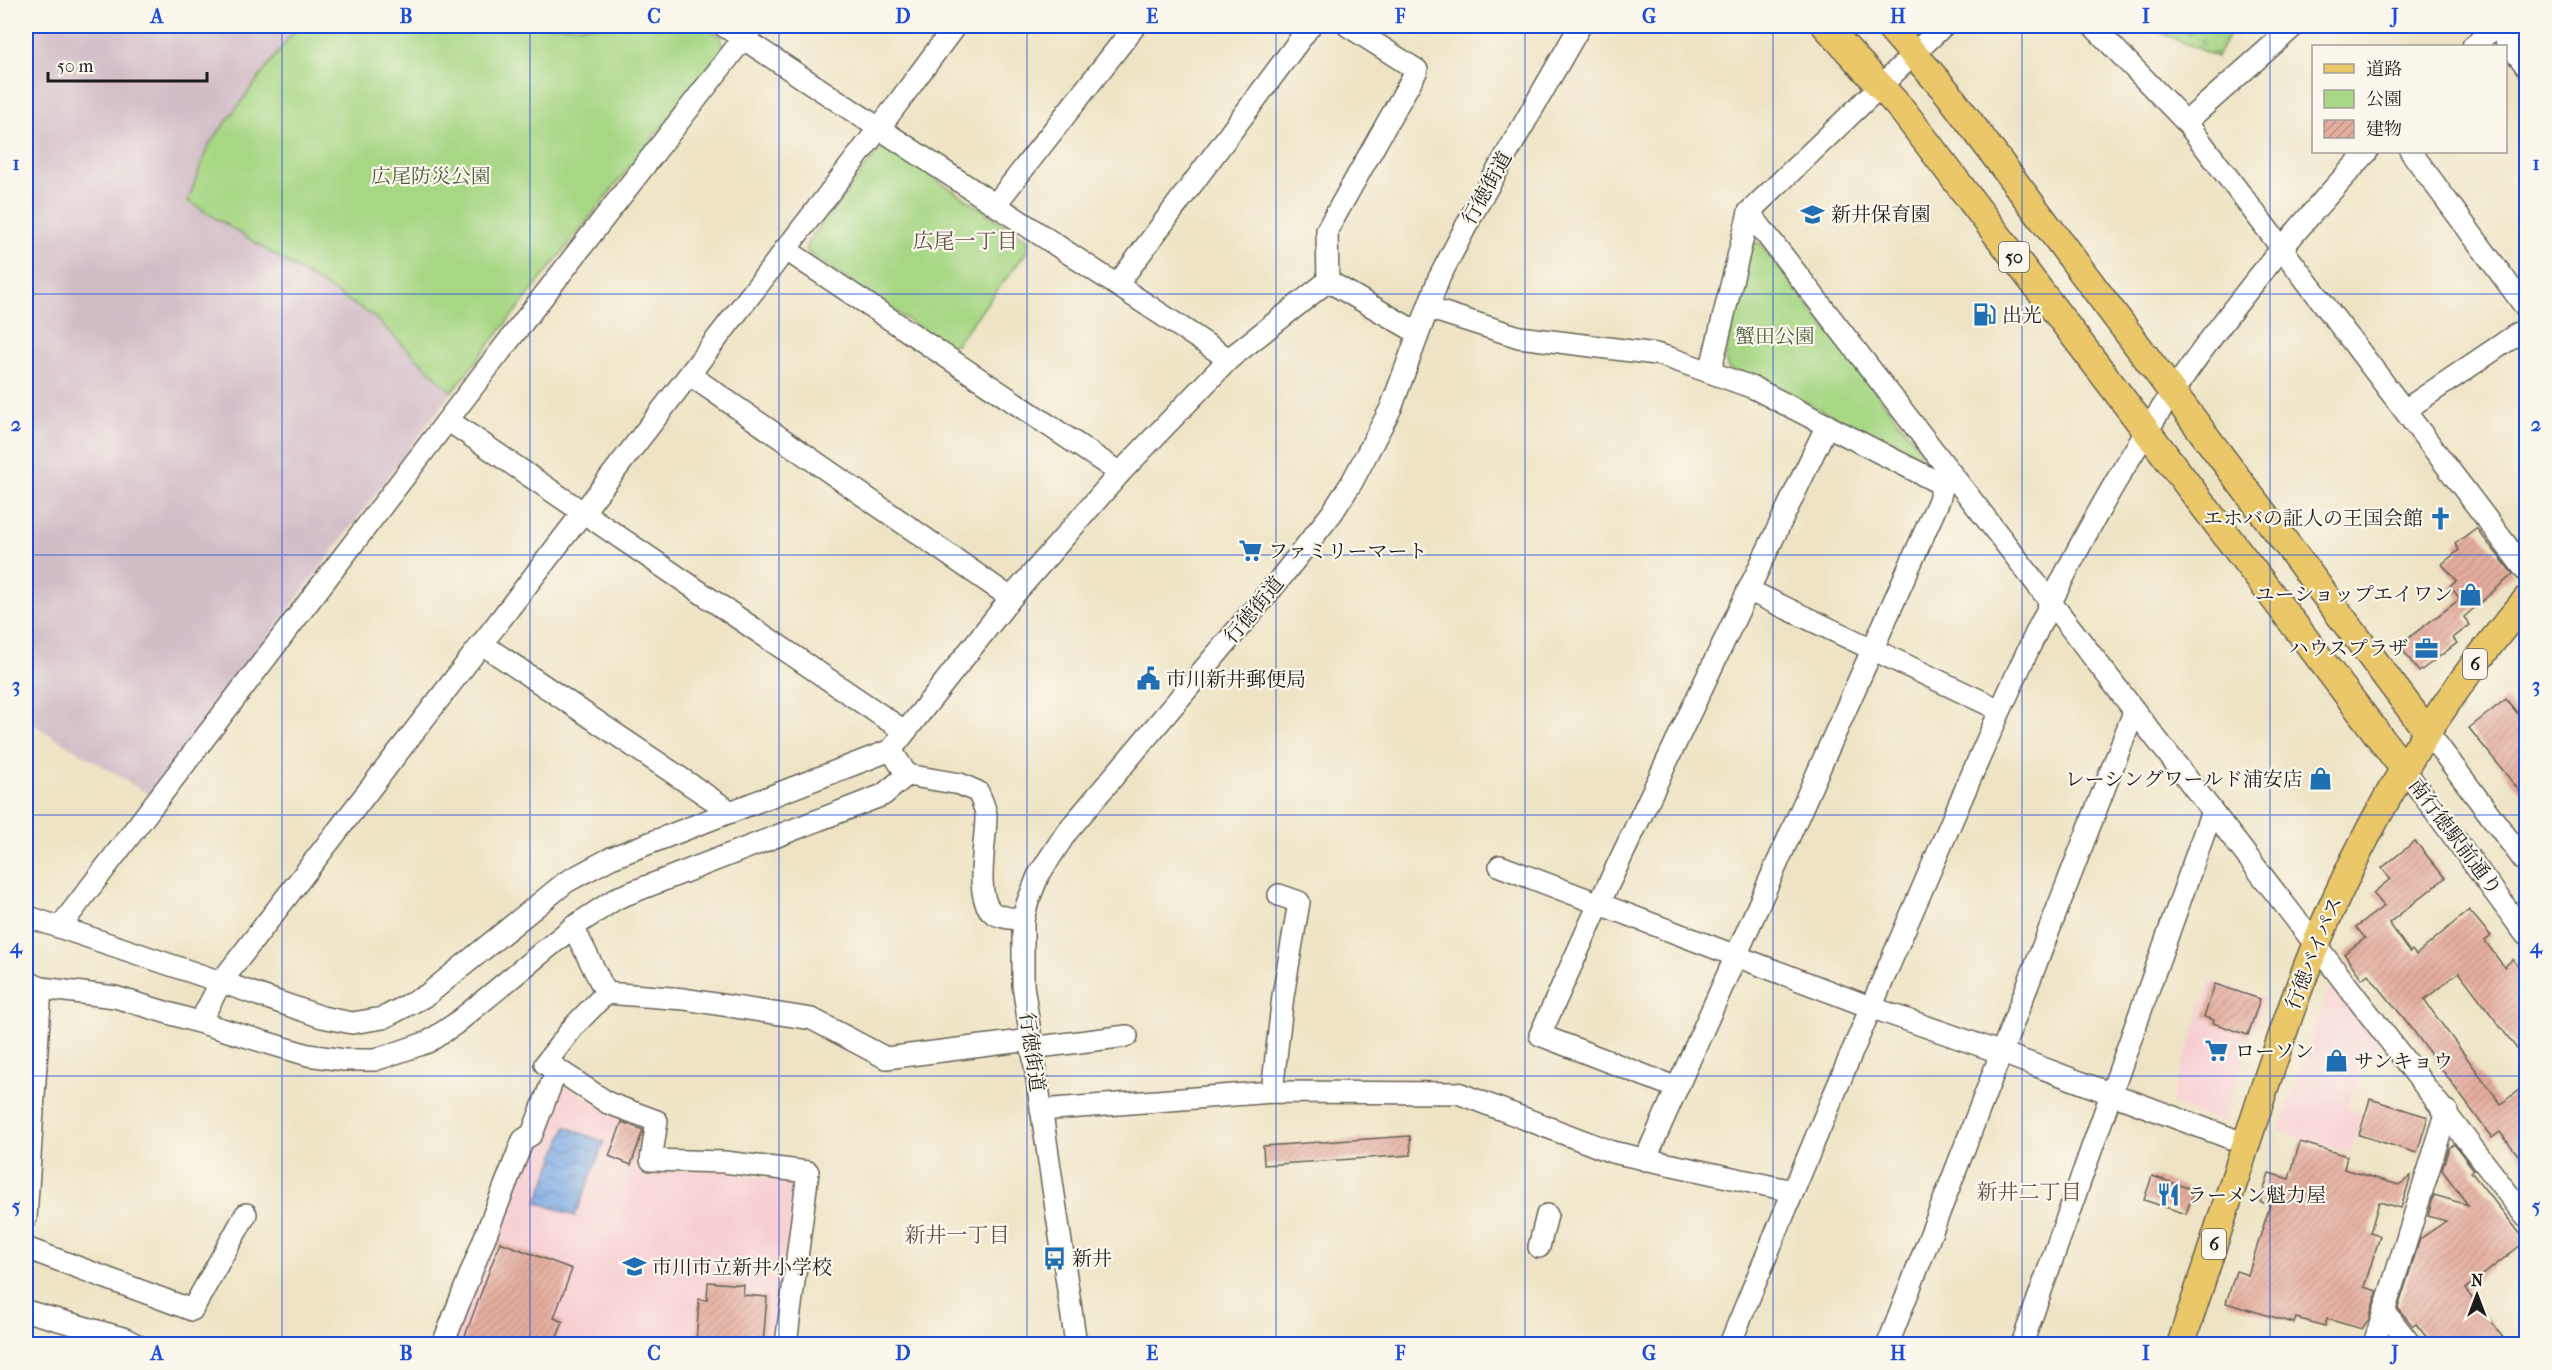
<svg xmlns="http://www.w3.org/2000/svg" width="2552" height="1370" viewBox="0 0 2552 1370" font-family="'IM FELL French Canon','Noto Serif JP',serif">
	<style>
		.built { fill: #f7cfd3 }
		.industrial { fill: #d2bdc7 }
		.cemetery { fill: url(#cemetery-stones); stroke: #627a50; stroke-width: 1.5 }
		.park { fill: #a7d785; stroke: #627a50; stroke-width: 1.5 }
		.water { fill: url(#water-waves); stroke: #4a6280; stroke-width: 1.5 }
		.building { fill: url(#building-hatch) }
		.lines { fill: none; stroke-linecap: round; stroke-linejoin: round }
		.minor-casing { stroke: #666257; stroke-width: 24 }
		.major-casing { stroke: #666257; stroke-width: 30 }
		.minor { stroke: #fff; stroke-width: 21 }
		.major { stroke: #eac769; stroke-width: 27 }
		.grid { fill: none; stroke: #1d4ed8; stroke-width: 1.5; stroke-opacity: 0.55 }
		.labels { text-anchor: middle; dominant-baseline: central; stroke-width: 4.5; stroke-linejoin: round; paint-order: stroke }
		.shield { fill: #fbf7ec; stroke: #5f5e5a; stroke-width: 1.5 }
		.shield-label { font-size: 18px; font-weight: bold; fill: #1c1c1c }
		.park-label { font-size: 20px; fill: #4d5d41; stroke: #fbf7ec }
		.street-label { font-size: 20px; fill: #1c1c1c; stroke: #fbf7ec }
		.poi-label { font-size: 20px; fill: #1c1c1c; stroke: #fbf7ec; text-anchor: start }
		.neighbourhood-label { font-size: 21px; fill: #624f4a; stroke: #fbf7ec }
		.neatline { fill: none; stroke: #1d4ed8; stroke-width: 2 }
		.grid-label { font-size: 20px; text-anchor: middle; font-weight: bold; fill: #1d4ed8 }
	</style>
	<defs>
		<pattern id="cemetery-stones" width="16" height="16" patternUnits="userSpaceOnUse" patternTransform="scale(1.5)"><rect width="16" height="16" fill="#a7d785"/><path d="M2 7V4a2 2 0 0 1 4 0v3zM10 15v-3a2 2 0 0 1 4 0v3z" fill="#8fb872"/></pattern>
		<pattern id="water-waves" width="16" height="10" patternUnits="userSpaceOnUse" patternTransform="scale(1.5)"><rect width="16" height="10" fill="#79a8e3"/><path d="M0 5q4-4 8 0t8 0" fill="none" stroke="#6288b7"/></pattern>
		<pattern id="building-hatch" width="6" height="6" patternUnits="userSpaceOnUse" patternTransform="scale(1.5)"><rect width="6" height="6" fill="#e4ad9e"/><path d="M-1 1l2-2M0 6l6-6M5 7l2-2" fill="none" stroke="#c39488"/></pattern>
	</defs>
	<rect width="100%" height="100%" fill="#fbf7ec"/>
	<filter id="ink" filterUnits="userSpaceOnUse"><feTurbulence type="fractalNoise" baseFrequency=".0167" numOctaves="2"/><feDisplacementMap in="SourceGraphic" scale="12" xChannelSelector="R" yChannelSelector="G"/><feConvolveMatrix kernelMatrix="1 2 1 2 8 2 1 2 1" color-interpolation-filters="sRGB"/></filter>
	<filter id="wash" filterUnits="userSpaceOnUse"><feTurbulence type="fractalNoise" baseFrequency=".008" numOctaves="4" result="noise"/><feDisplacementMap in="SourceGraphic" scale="24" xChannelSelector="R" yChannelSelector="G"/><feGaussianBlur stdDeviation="1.35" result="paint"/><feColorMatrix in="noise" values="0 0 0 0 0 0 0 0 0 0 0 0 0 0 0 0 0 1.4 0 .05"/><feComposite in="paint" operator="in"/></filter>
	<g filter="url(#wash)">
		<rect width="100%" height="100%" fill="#eee4c5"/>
		<g class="built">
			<polygon points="2210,981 2264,998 2223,1123 2170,1103"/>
			<polygon points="2329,987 2336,987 2379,1043 2358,1079 2347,1108 2363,1114 2350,1154 2279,1131"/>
			<polygon points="568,1087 607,1112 647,1130 642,1167 651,1170 718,1170 791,1182 796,1190 777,1344 451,1344 529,1145 541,1141 559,1089"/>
		</g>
		<polygon class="industrial" points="26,26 298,26 208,146 188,201 373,316 452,392 150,795 26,720"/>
		<polygon class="cemetery" points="2145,26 2233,26 2217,57"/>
		<g class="park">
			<polygon points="298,26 704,26 721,36 723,49 452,392 373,316 188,201 208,146"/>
			<polygon points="889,148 1028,240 1028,250 956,344 945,345 807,252 807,243 880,149"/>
			<polygon points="1760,243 1922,451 1915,458 1758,378 1728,369 1725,357 1750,244"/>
		</g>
		<polygon class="water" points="566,1127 604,1142 575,1216 537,1202"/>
		<g id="blocks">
			<g class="building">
				<polygon points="2476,528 2513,574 2464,617 2470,625 2453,638 2457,643 2419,672 2399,645 2460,599 2450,586 2457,581 2442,564 2459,550 2455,544"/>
				<polygon points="2506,699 2526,724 2526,799 2469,728"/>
				<polygon points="2415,841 2445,878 2389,923 2410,952 2412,950 2416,955 2469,910 2491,936 2485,941 2504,967 2513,959 2526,977 2526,1061 2459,972 2424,1000 2501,1104 2526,1084 2526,1165 2500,1132 2492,1138 2407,1022 2368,974 2362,979 2344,954 2365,938 2356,927 2384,906 2373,893 2390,879 2382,868"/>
				<polygon points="2215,984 2260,999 2248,1035 2213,1023 2214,1020 2204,1017"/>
				<polygon points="2370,1099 2428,1117 2417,1153 2359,1135"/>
				<polygon points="622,1122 643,1130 631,1165 609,1156"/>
				<polygon points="1410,1136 1411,1155 1264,1165 1263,1146"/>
				<polygon points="2300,1142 2347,1156 2344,1169 2399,1185 2411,1176 2401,1208 2379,1202 2370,1233 2380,1236 2364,1287 2377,1291 2369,1319 2362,1329 2327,1319 2325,1326 2296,1318 2294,1323 2226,1303 2236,1271 2248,1275 2270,1205 2260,1202 2269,1173 2289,1179"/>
				<polygon points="2454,1144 2474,1170 2471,1172 2526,1241 2465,1289 2508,1344 2432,1344 2416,1324 2413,1326 2398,1308 2420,1239 2446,1221 2428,1216 2434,1195 2468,1205 2442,1170 2449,1148"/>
				<polygon points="2152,1176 2194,1190 2186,1214 2144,1200"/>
				<polygon points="500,1242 572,1269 554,1318 563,1322 555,1342 543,1338 541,1344 462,1344"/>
				<polygon points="708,1282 744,1285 743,1295 767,1297 763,1344 696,1344 699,1299 707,1300"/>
			</g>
		</g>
	</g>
	<g filter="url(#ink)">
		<use href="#blocks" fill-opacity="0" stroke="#666257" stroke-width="1.5"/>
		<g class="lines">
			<defs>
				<g id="minor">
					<polyline points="724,26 1229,359"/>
					<polyline points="2093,26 2186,122 2526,571"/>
					<polyline points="2496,26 2526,66"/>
					<polyline points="2473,46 2496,26"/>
					<polyline points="2186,122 2294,26"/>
					<polyline points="2411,152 2526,308"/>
					<polyline points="995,205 1135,26"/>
					<polyline points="1749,212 2526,1217"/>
					<polyline points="785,249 1120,473"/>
					<polyline points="1328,281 1327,230 1417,70 1348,26"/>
					<polyline points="1117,285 1310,26"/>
					<polyline points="1428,308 1519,337 1656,354 1670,358 1754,388 1943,485 1953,477"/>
					<polyline points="1710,372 1749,212 1943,26"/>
					<polyline points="690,375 1011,598"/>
					<polyline points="2405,410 2526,328"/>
					<polyline points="449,421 904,731"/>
					<polyline points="1748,590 2000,710"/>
					<polyline points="482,644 731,812"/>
					<polyline points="2427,731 2526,863"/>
					<polyline points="2404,769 2526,935"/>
					<polyline points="1500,866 1870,1007 2002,1053 2246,1144"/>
					<polyline points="26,916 221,982 880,127 955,26"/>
					<path d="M1023,920C1014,918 999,918 992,912C973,895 987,838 986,814C985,807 981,799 978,792L960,784L907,775L891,750L1011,598L1120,473L1229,359L1328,281L1418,333"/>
					<polyline points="60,927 486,370 753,26"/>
					<polyline points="573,927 606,993 684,999 812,1019 886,1058 1030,1040"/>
					<polyline points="26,981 41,988 26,1218"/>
					<polyline points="41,988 115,997 308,1055 344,1060 375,1060 428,1042 455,1024 573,927 617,898 883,795 907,775"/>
					<polyline points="606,993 574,1026 545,1064 557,1069 608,1103 657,1121 651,1160 724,1162 808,1172 786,1344"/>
					<polyline points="200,1022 221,982 322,1017 352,1023 383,1018 427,995 566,882 611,858 891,750"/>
					<polyline points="1031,1048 1127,1036"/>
					<polyline points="1677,1088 1540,1035 1599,904 1827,425"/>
					<polyline points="1272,1092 1283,996 1299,902 1279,895"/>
					<polyline points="1041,1110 1272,1092 1458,1093 1612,1152 1793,1191"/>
					<polyline points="1645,1160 1939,500 1943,485"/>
					<polyline points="1539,1247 1547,1215"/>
					<polyline points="26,1248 192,1310 246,1214"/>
					<polyline points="26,1311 123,1338 135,1344"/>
					<polyline points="2384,1311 2410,1344"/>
					<polyline points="443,1344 523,1140 532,1134 557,1069"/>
					<polyline points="1076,1344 1023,985 1023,920 1027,904 1038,876 1066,833 1279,580 1332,513 1352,482 1391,408 1439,278 1474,211 1580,26"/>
					<path d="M1730,1344C1799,1176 1870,1008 1943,841C1996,719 2048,597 2115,483C2185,363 2273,253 2367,152"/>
					<polyline points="1888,1344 2134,712"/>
					<polyline points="2022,1344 2212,811"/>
					<polyline points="2374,1344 2447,1111"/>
				</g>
				<g id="major">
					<polyline points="1826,26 1903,111 2404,769"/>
					<polyline points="1889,26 1947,92 2427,731"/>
					<path d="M2181,1344C2208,1262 2234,1180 2261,1098C2284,1029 2307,960 2338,894C2387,787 2450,689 2526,600"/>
				</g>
			</defs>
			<use href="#minor" class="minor-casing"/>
			<use href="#major" class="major-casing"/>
			<use href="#minor" class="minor"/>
			<use href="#major" class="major"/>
		</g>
	</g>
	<path class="grid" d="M282,26V1344M530,26V1344M779,26V1344M1027,26V1344M1276,26V1344M1525,26V1344M1773,26V1344M2022,26V1344M2270,26V1344M26,294H2526M26,555H2526M26,815H2526M26,1076H2526"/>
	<defs>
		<symbol id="school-bare" viewBox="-9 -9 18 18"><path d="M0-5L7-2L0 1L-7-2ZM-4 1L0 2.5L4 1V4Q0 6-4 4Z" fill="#1f6fb2" stroke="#fbf7ec" stroke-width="2.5" paint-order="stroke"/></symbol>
		<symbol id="fuel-bare" viewBox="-9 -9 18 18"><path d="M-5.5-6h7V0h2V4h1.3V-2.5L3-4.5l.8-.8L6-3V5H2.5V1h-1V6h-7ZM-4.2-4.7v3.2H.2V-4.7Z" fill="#1f6fb2" stroke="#fbf7ec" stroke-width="2.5" paint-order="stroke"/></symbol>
		<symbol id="church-bare" viewBox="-9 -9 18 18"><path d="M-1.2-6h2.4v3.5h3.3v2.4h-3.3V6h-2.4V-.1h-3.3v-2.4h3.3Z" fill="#1f6fb2" stroke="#fbf7ec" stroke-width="2.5" paint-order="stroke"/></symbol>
		<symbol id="supermarket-bare" viewBox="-9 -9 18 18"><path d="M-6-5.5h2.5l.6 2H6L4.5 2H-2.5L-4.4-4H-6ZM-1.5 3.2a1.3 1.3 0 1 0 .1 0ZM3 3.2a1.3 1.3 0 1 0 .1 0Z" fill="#1f6fb2" stroke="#fbf7ec" stroke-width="2.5" paint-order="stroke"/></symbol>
		<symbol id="shop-bare" viewBox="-9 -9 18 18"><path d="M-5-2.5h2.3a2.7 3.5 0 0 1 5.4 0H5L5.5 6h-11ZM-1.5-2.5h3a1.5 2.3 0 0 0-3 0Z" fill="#1f6fb2" stroke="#fbf7ec" stroke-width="2.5" paint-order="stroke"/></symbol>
		<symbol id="office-bare" viewBox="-9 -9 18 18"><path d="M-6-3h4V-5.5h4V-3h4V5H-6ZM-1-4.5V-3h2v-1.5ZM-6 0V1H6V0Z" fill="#1f6fb2" stroke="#fbf7ec" stroke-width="2.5" paint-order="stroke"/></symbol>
		<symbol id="civic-bare" viewBox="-9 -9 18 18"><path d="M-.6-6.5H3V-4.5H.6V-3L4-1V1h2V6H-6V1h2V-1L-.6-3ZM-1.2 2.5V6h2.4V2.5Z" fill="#1f6fb2" stroke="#fbf7ec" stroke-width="2.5" paint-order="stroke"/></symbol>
		<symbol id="restaurant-bare" viewBox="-9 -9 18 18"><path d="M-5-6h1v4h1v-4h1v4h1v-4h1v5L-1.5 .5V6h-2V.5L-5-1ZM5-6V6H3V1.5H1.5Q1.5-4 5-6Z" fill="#1f6fb2" stroke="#fbf7ec" stroke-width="2.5" paint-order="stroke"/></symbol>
		<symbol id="bus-bare" viewBox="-9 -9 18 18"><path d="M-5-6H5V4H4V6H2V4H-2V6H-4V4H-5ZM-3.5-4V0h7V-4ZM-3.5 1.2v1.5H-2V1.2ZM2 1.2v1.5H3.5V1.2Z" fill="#1f6fb2" stroke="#fbf7ec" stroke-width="2.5" paint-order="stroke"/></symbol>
	</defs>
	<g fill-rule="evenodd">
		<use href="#school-bare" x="1796" y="198" width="33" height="33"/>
		<use href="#fuel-bare" x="1968" y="298" width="33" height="33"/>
		<use href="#church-bare" x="2424" y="502" width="33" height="33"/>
		<use href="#supermarket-bare" x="1234" y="534" width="33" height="33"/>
		<use href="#shop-bare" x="2454" y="578" width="33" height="33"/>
		<use href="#office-bare" x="2410" y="632" width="33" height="33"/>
		<use href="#civic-bare" x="1132" y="662" width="33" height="33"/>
		<use href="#shop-bare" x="2304" y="762" width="33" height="33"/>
		<use href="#supermarket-bare" x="2200" y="1034" width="33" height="33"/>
		<use href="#shop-bare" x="2320" y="1044" width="33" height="33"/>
		<use href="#restaurant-bare" x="2152" y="1178" width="33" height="33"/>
		<use href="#bus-bare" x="1038" y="1242" width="33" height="33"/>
		<use href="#school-bare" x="618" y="1250" width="33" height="33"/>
	</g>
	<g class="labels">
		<g class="shield">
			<rect x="1999" y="242" width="30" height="30" rx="4.5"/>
			<rect x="2463" y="649" width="24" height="30" rx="4.5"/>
			<rect x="2202" y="1229" width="24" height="30" rx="4.5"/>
		</g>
		<g class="shield-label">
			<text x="2014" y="257">50</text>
			<text x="2475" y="664">6</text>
			<text x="2214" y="1244">6</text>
		</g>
		<g class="park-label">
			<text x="431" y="176">広尾防災公園</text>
			<text x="1775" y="336">蟹田公園</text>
		</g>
		<g class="street-label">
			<text transform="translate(1487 188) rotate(-61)">行徳街道</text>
			<text transform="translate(1254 610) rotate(-50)">行徳街道</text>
			<text transform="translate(2455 837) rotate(53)">南行徳駅前通り</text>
			<text transform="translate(2314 953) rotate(-68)">行徳バイパス</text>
			<text transform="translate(1032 1052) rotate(82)">行徳街道</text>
		</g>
		<g class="poi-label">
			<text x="1831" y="214">新井保育園</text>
			<text x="2002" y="315">出光</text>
			<text x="2423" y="518" text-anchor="end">エホバの証人の王国会館</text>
			<text x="1268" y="551">ファミリーマート</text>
			<text x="2453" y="594" text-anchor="end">ユーショップエイワン</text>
			<text x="2408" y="648" text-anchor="end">ハウスプラザ</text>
			<text x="1166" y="679">市川新井郵便局</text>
			<text x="2303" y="779" text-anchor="end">レーシングワールド浦安店</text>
			<text x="2235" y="1051">ローソン</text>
			<text x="2354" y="1061">サンキョウ</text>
			<text x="2187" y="1195">ラーメン魁力屋</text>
			<text x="1072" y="1258">新井</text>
			<text x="652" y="1267">市川市立新井小学校</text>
		</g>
		<g class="neighbourhood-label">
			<text x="965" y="241">広尾一丁目</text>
			<text x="2029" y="1192">新井二丁目</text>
			<text x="957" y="1235">新井一丁目</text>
		</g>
	</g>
	<rect width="2552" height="1370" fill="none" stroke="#fbf7ec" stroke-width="66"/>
	<rect x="2312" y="45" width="195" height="108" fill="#fbf7ec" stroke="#a29f99" stroke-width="1.5"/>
	<rect x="2324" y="64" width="30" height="9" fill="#eac769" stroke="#a29f99" stroke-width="1.5"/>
	<text x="2366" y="75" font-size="18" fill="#1c1c1c">道路</text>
	<rect x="2324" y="90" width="30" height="18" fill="#a7d785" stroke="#a29f99" stroke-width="1.5"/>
	<text x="2366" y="105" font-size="18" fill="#1c1c1c">公園</text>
	<rect x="2324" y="120" width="30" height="18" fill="url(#building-hatch)" stroke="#a29f99" stroke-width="1.5"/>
	<text x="2366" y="135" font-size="18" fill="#1c1c1c">建物</text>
	<g transform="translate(2477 1295)" stroke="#fbf7ec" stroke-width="4.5" paint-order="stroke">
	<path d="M0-4.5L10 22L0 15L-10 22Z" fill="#1c1c1c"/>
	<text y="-9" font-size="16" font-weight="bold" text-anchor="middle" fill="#1c1c1c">N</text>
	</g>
	<path d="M48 72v9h159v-9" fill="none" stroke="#1c1c1c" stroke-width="3"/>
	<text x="57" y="72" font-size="18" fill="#1c1c1c" stroke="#fbf7ec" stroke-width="4.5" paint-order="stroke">50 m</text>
	<rect x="33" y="33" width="2486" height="1304" class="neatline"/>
	<g class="grid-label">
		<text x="157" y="23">A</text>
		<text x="406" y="23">B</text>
		<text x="654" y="23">C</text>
		<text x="903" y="23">D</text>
		<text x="1152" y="23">E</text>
		<text x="1400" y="23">F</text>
		<text x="1649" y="23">G</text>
		<text x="1898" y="23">H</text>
		<text x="2146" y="23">I</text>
		<text x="2395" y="23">J</text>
		<text x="16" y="170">1</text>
		<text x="2536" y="170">1</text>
		<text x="16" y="431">2</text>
		<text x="2536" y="431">2</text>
		<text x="16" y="692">3</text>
		<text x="2536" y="692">3</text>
		<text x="16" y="953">4</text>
		<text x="2536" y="953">4</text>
		<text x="16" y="1213">5</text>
		<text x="2536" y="1213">5</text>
		<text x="157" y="1360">A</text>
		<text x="406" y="1360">B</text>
		<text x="654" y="1360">C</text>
		<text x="903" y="1360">D</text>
		<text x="1152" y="1360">E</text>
		<text x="1400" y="1360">F</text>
		<text x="1649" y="1360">G</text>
		<text x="1898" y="1360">H</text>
		<text x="2146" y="1360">I</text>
		<text x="2395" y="1360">J</text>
	</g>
</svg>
